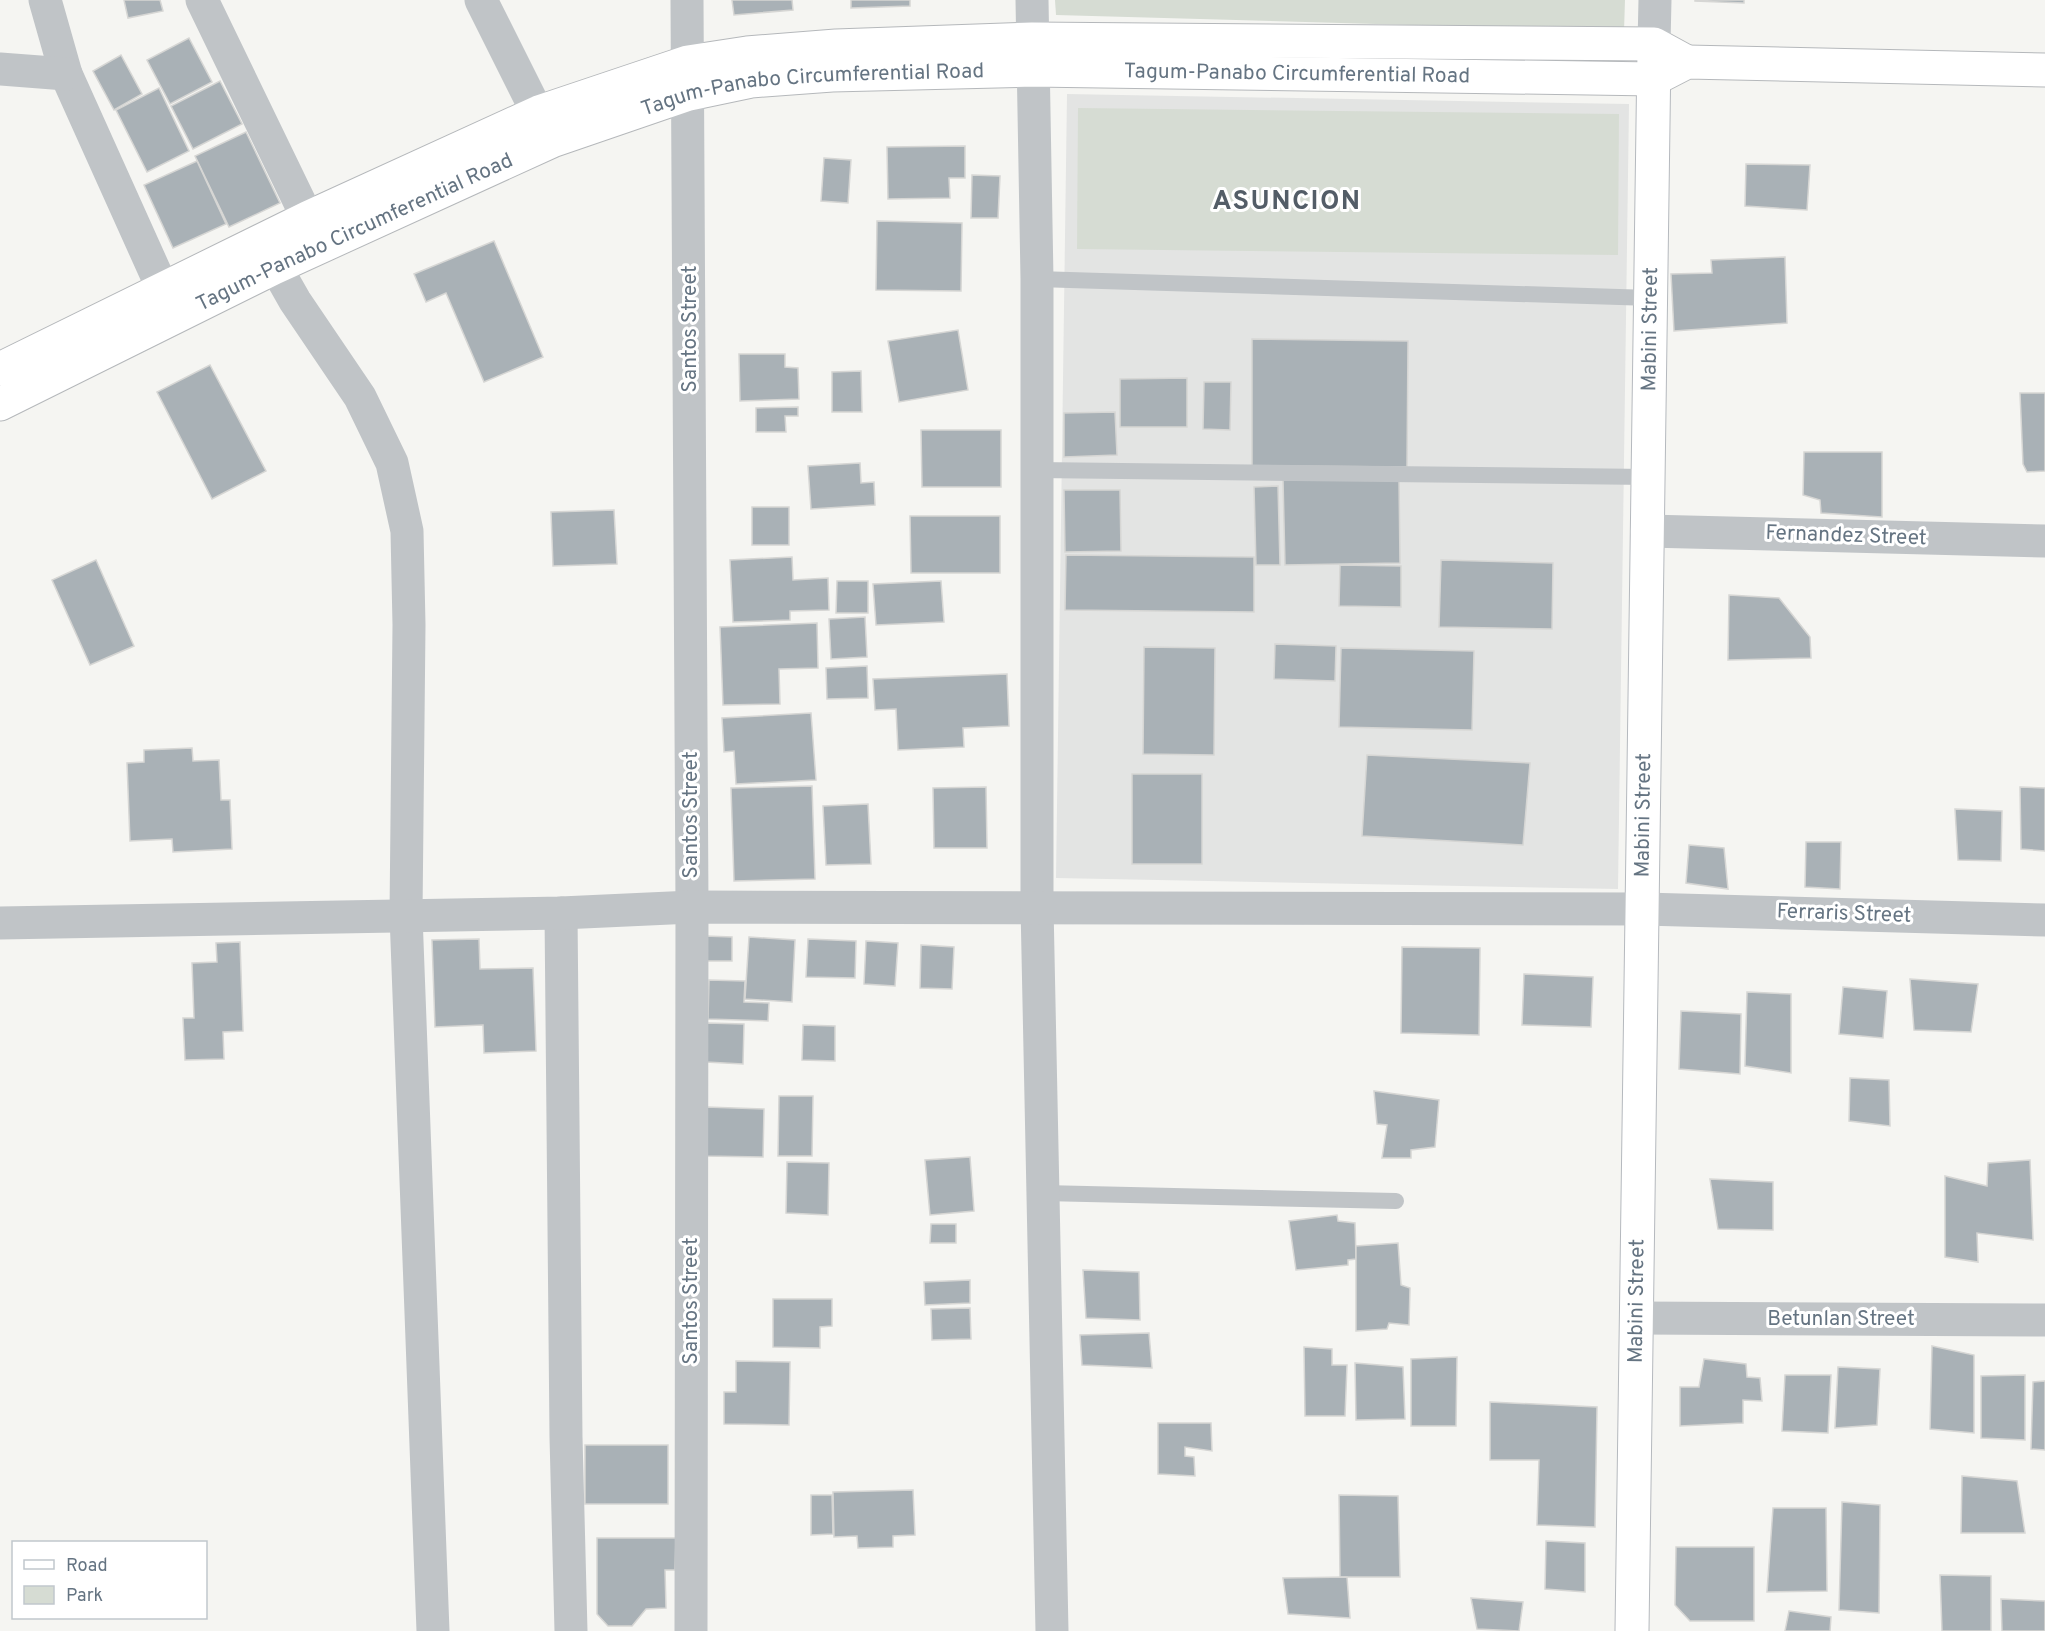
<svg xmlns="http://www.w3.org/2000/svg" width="2045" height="1631" viewBox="0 0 2045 1631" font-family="Overpass,sans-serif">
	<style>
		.built { fill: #e3e4e3 }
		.green { fill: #d6dcd3 }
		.building { fill: #a9b1b6; stroke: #d6d6d4; stroke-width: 1.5 }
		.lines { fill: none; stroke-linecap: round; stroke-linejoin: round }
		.secondary-casing { stroke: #b5b9be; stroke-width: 35 }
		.highway-casing { stroke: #b5b8bb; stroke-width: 35 }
		.lane { stroke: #c0c4c7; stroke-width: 16 }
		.street { stroke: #c0c4c7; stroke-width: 33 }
		.secondary { stroke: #fff; stroke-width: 33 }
		.highway { stroke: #fff; stroke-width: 33 }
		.labels { text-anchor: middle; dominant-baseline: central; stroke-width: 6; stroke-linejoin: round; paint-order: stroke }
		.street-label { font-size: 21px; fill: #657482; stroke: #fff }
		.district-label { font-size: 27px; font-weight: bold; letter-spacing: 1.5px; fill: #535d67; stroke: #fff }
	</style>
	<rect width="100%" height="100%" fill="#f5f5f2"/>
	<polygon class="built" points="1067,94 1629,104 1618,889 1056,878"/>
	<g class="green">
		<polygon points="1055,0 1625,0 1624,31 1056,15"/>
		<polygon points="1078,108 1619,114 1618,255 1077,249"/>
	</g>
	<g class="building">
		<polygon points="124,0 160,0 163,11 128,18"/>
		<polygon points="732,0 792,0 793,10 734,15"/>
		<polygon points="851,0 910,0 910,6 851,8"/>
		<polygon points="1695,0 1744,0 1744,3 1695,1"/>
		<polygon points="189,38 212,82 170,104 147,60"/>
		<polygon points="121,55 142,94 114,110 93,71"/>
		<polygon points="220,81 242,124 193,149 171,106"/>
		<polygon points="159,88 189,151 147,172 116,110"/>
		<polygon points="246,132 280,203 229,227 195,156"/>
		<polygon points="965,146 965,178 949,178 950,198 888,199 887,147"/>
		<polygon points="824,158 851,160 848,203 821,201"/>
		<polygon points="197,161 226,224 173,248 144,185"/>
		<polygon points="1746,164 1810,165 1807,210 1745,206"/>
		<polygon points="972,175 1000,176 998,218 971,218"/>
		<polygon points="877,221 962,223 961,291 876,290"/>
		<polygon points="494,241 543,357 484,382 446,293 426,302 414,274"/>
		<polygon points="1785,257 1787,323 1674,331 1671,274 1712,273 1711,260"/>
		<polygon points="958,330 968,390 899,402 888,341"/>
		<polygon points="1252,339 1408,341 1407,467 1252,466"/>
		<polygon points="739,354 785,354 785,367 798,368 799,399 740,401"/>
		<polygon points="210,365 266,471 212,499 157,392"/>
		<polygon points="861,371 862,412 832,412 832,372"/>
		<polygon points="1187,378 1187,427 1120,427 1120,379"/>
		<polygon points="1204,382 1231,382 1230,430 1203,429"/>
		<polygon points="2020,393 2045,393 2045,471 2027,472 2023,464"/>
		<polygon points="798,407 798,416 785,416 786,432 756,432 756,408"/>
		<polygon points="1115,412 1117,455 1064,457 1064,413"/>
		<polygon points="921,430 1001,430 1001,487 922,487"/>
		<polygon points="1804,452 1882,452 1882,517 1821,513 1820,500 1803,495"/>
		<polygon points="860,463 861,483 874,482 875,505 811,509 808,466"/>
		<polygon points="1399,478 1400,563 1285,565 1283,480"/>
		<polygon points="1278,486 1280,565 1256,565 1254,487"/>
		<polygon points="1064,490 1120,490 1121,551 1065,552"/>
		<rect x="752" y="507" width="37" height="38"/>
		<polygon points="614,510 617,564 553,566 551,512"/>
		<polygon points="910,516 1000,516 1000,573 911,573"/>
		<polygon points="1066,555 1254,557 1254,612 1065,610"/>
		<polygon points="792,557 793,580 828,578 829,610 790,611 790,620 733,622 730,560"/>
		<polygon points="96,560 134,646 90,665 52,580"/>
		<polygon points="1441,560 1553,563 1552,629 1439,627"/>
		<polygon points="1340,565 1401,566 1401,607 1339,606"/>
		<polygon points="837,581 868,581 868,613 836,613"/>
		<polygon points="941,581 944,622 876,625 873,584"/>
		<polygon points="1729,595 1779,598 1810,637 1811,658 1728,660"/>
		<polygon points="865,617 867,657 831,659 829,619"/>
		<polygon points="817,623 818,668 779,669 780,704 723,705 720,627"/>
		<polygon points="1275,644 1336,646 1335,681 1274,679"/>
		<polygon points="1144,647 1215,648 1214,755 1143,754"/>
		<polygon points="1341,648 1474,651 1472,730 1339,727"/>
		<polygon points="867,666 868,698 827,699 826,668"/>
		<polygon points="1007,674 1009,726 963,728 964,747 898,750 896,709 875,710 873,679"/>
		<polygon points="811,713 816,780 736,784 734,751 724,752 722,718"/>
		<polygon points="192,748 193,761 219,760 221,800 230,800 232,849 173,852 172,839 130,841 127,763 144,762 144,750"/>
		<polygon points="1367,755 1530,763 1523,845 1362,836"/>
		<rect x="1132" y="774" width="70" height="90"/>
		<polygon points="812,786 815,879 734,881 731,788"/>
		<polygon points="986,787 987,848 934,848 933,788"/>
		<polygon points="2020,787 2045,788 2045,851 2021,849"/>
		<polygon points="868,804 871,864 826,865 823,806"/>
		<polygon points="1955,809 2002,811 2001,861 1958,860"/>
		<polygon points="1806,842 1841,842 1840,889 1805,887"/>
		<polygon points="1689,845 1724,848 1728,889 1686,883"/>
		<polygon points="705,936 732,937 732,961 704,961"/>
		<polygon points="749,937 795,940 792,1002 745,999"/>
		<polygon points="479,939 480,969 533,968 536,1051 484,1053 483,1025 435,1027 432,940"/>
		<polygon points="808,939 856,941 855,978 806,977"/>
		<polygon points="866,941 898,943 895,986 864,984"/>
		<polygon points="240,942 243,1031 223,1032 224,1059 185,1060 183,1018 194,1018 192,963 217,962 216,943"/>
		<polygon points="921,945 954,947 952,989 920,988"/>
		<polygon points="1402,947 1480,948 1479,1035 1401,1033"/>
		<polygon points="1524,974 1593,977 1591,1027 1522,1025"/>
		<polygon points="1910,979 1978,984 1971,1032 1914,1030"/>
		<polygon points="709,980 745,981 744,1002 769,1003 768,1021 708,1019"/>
		<polygon points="1843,987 1887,991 1883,1038 1839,1034"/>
		<polygon points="1747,992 1791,994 1791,1073 1745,1066"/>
		<polygon points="1681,1011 1741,1014 1740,1074 1679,1069"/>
		<polygon points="707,1023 744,1024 743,1064 706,1062"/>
		<polygon points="803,1025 835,1026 835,1061 802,1060"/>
		<polygon points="1850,1078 1889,1080 1890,1126 1849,1121"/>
		<polygon points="1374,1091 1439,1100 1435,1147 1411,1150 1411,1158 1382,1158 1387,1125 1377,1124"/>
		<polygon points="779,1096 813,1096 812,1156 778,1156"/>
		<polygon points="706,1107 764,1109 763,1157 705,1156"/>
		<polygon points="970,1157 974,1211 930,1215 925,1160"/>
		<polygon points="2030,1160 2033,1240 1977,1233 1978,1262 1945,1257 1945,1176 1987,1186 1988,1163"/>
		<polygon points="787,1162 829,1163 828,1215 786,1213"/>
		<polygon points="1710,1179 1773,1182 1773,1230 1718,1229"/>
		<polygon points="1337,1215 1338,1221 1355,1223 1356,1259 1348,1260 1348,1265 1296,1270 1289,1221"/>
		<polygon points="931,1224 956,1224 956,1243 930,1243"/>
		<polygon points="1398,1243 1401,1285 1410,1288 1409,1325 1389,1323 1387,1329 1356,1331 1356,1246"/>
		<polygon points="1083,1270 1139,1272 1140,1320 1086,1318"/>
		<polygon points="970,1280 970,1303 925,1305 924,1282"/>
		<polygon points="773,1299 832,1299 832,1326 820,1327 820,1348 773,1347"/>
		<polygon points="970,1308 971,1339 932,1340 931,1309"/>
		<polygon points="1149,1333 1152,1368 1082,1365 1080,1335"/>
		<polygon points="1932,1346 1974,1355 1974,1433 1930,1429"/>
		<polygon points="1304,1347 1332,1349 1332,1365 1347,1365 1345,1416 1305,1416"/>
		<polygon points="1457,1357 1456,1426 1411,1426 1411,1359"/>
		<polygon points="1704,1359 1746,1364 1747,1377 1760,1378 1762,1401 1743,1400 1743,1423 1680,1426 1680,1387 1699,1387"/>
		<polygon points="736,1361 790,1362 789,1425 724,1424 724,1392 736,1392"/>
		<polygon points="1355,1363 1403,1367 1405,1419 1356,1420"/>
		<polygon points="1838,1367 1880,1369 1877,1425 1835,1428"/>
		<polygon points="1785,1375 1831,1375 1828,1433 1782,1431"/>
		<polygon points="2025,1375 2025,1440 1981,1438 1981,1376"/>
		<polygon points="2045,1381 2045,1450 2031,1449 2033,1382"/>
		<polygon points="1490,1402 1597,1407 1595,1527 1537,1525 1539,1460 1490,1460"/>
		<polygon points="1158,1423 1211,1423 1212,1451 1185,1447 1185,1456 1194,1457 1195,1476 1158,1474"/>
		<rect x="585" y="1445" width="83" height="59"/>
		<polygon points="1962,1476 2017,1481 2025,1533 1961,1533"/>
		<polygon points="913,1490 915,1535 893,1536 893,1547 858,1548 857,1536 834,1537 833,1492"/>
		<polygon points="811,1495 832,1495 833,1534 811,1535"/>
		<polygon points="1339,1495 1398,1496 1400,1577 1340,1577"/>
		<polygon points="1842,1502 1880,1505 1879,1613 1839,1610"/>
		<polygon points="1773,1508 1826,1508 1827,1591 1767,1592"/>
		<polygon points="597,1538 676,1538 675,1570 665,1570 666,1608 646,1609 632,1626 608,1626 597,1614"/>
		<polygon points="1546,1541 1585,1543 1585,1592 1545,1589"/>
		<polygon points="1676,1547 1754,1547 1754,1621 1690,1621 1675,1605"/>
		<polygon points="1940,1575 1991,1576 1991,1631 1942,1631"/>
		<polygon points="1347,1577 1350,1618 1288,1614 1283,1578"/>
		<polygon points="1471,1598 1523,1602 1519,1631 1477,1629"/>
		<polygon points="2001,1599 2045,1601 2045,1631 2002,1631"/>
		<polygon points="1789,1611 1831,1617 1830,1631 1785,1631"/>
	</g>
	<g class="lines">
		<defs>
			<g id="secondary">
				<path id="s1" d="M1632,1631L1654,52"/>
			</g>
			<g id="highway">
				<polyline points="0,369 307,218 539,112 688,62 747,53 836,46 1032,39 1654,44 1687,62"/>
				<path id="s2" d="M0,404L274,268L552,141L689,94L751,81L832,75L1033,70L1654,79L1687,62L2045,70"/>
			</g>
		</defs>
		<use href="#secondary" class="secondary-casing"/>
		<use href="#highway" class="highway-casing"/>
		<g class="lane">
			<polyline points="1037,279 1651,298"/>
			<polyline points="1036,470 1648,477"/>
			<polyline points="1043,1193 1396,1201"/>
		</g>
		<g class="street">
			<polyline points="45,0 66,74 174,314"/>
			<polyline points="202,0 320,244"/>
			<polyline points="481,0 550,138"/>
			<polyline points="687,0 692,907 691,1631"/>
			<polyline points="1032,0 1037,279 1037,906 1052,1631"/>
			<polyline points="1654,44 1655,0"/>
			<polyline points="0,69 66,74"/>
			<polyline points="262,243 295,301 360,397 392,463 407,531 409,625 406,915 433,1631"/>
			<polyline points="1647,531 2045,541"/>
			<polyline points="561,913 566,1437 571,1631"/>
			<polyline points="0,923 561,913 692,907 1644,909 2045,920"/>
			<polyline points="1637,1318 2045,1320"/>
		</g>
		<use href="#secondary" class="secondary"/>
		<use href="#highway" class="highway"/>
	</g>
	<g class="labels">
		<g class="street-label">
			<text stroke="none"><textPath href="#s2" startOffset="1366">Tagum-Panabo Circumferential Road</textPath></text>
			<text stroke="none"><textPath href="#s2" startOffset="880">Tagum-Panabo Circumferential Road</textPath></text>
			<text stroke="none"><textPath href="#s2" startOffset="394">Tagum-Panabo Circumferential Road</textPath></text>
			<text transform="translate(690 329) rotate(-90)">Santos Street</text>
			<text stroke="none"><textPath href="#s1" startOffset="1302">Mabini Street</textPath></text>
			<text transform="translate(1846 536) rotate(2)">Fernandez Street</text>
			<text transform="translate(691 815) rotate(-90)">Santos Street</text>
			<text stroke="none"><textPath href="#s1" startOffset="816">Mabini Street</textPath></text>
			<text transform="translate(1844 914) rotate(2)">Ferraris Street</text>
			<text transform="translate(691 1301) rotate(-90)">Santos Street</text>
			<text stroke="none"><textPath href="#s1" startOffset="330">Mabini Street</textPath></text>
			<text x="1841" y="1319">Betunlan Street</text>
		</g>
		<g class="district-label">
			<text x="1287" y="202">ASUNCION</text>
		</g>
	</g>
	<rect x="12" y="1541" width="195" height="78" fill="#ffffff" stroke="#c1c7cd" stroke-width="1.5"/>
	<rect x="24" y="1560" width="30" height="9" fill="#ffffff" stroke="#c1c7cd" stroke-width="1.5"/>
	<text x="66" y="1571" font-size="18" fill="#657482">Road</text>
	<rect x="24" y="1586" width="30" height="18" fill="#d6dcd3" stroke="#c1c7cd" stroke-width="1.5"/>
	<text x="66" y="1601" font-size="18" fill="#657482">Park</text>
</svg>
